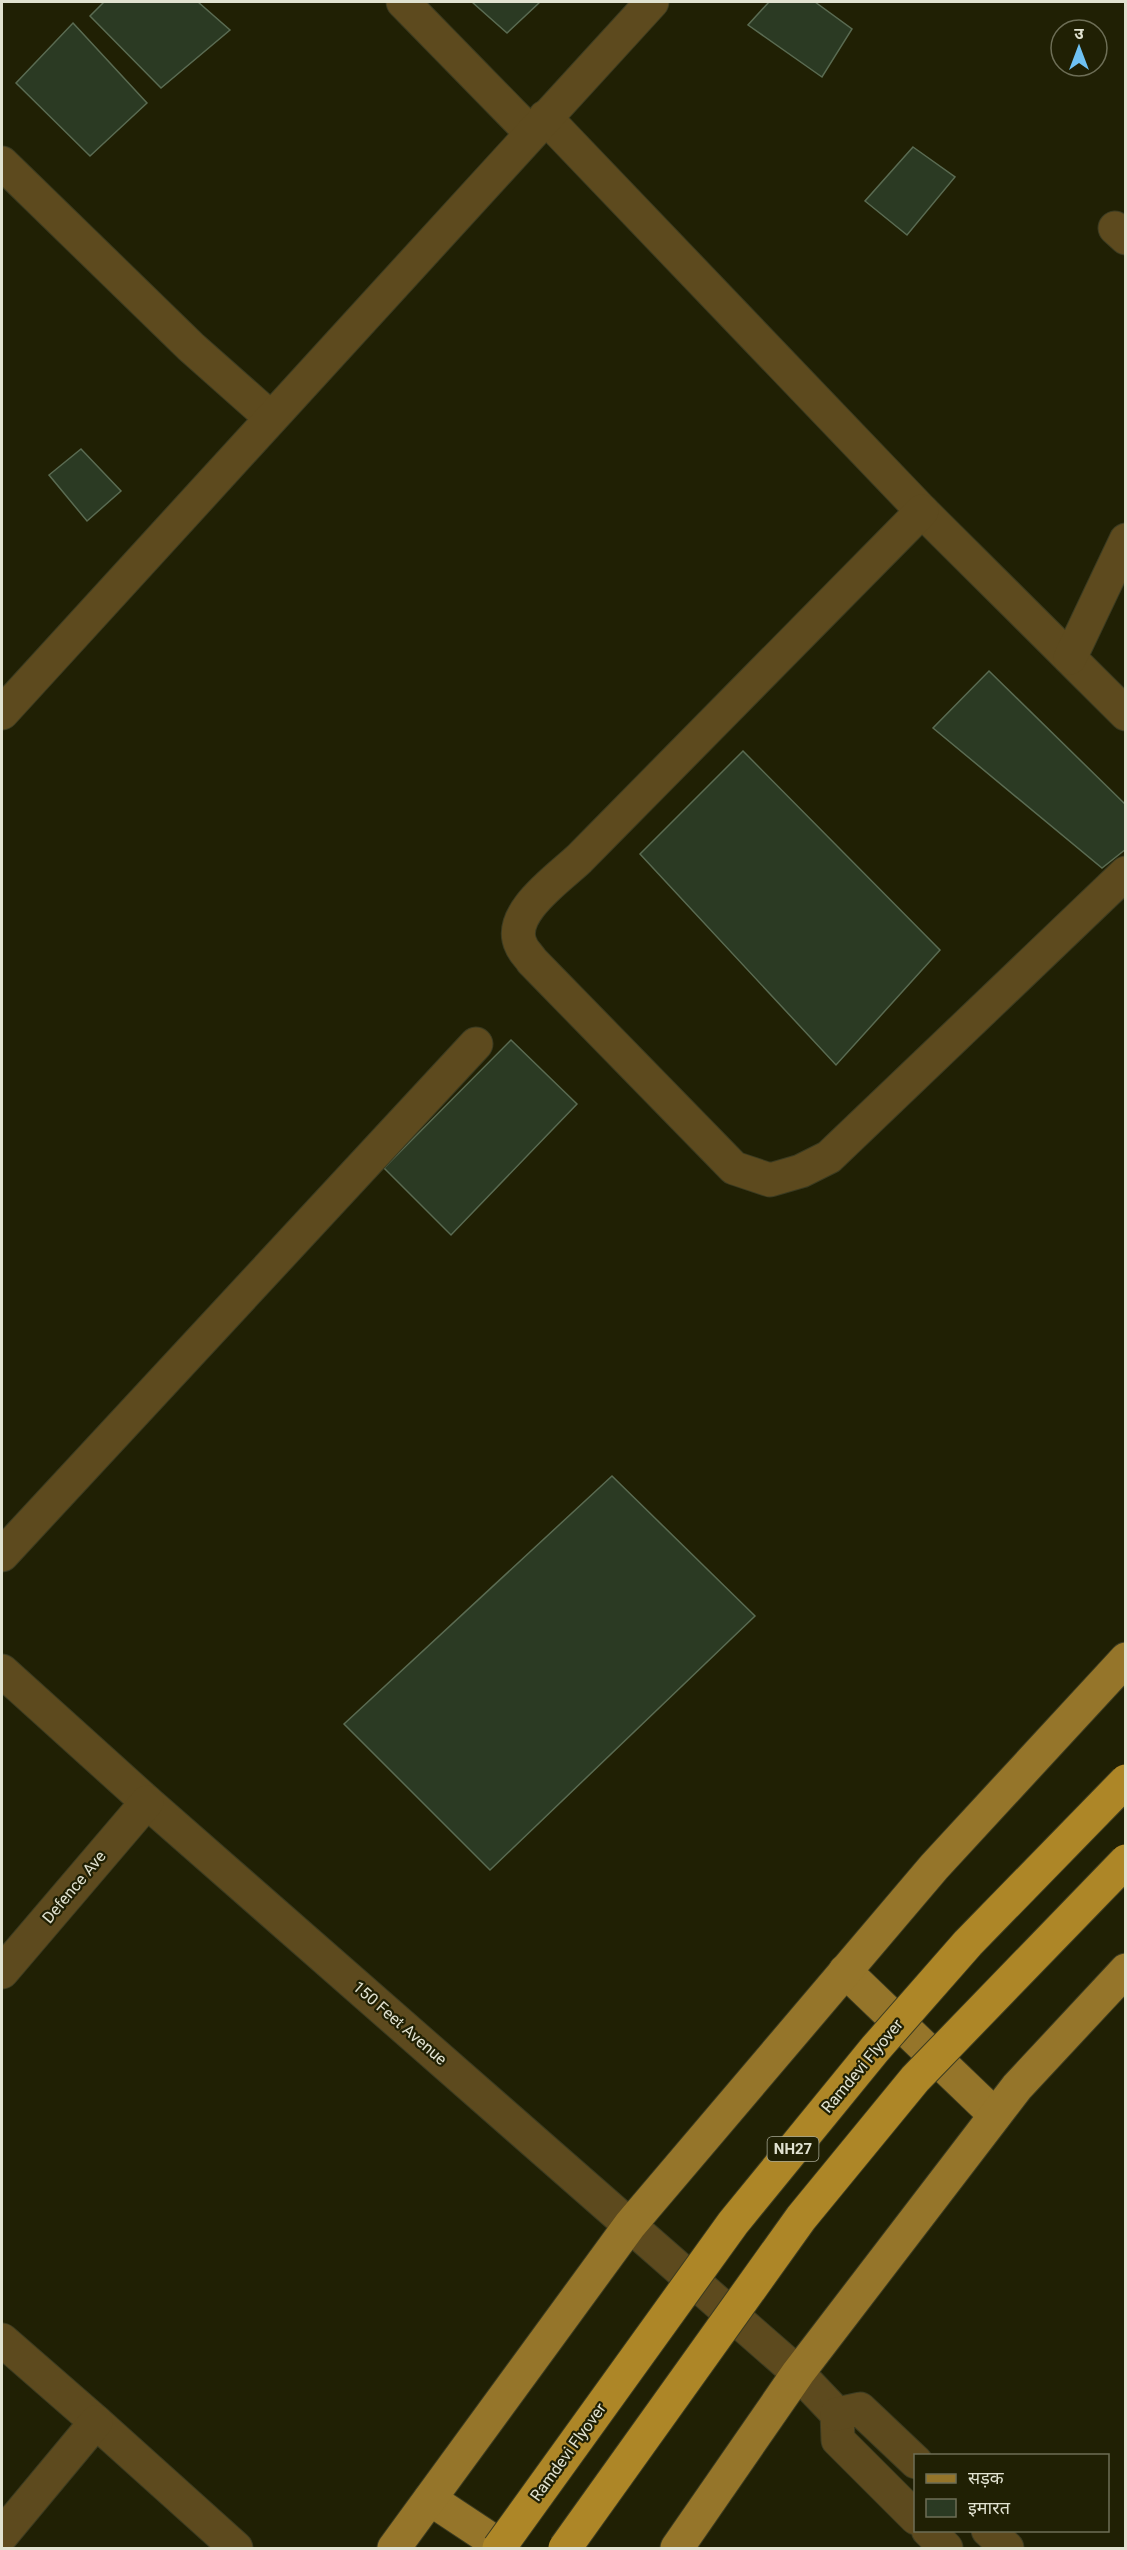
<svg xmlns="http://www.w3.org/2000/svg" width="1127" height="2550" viewBox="0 0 1127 2550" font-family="Roboto,'Noto Sans Devanagari',sans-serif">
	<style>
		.building { fill: #2b3a23; stroke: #5a6b52; stroke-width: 1.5 }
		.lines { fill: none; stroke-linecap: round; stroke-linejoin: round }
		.minor-casing { stroke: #3b3b21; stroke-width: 35 }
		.major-casing { stroke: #3b3b21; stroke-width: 35 }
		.minor { stroke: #5d4a1e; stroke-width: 33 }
		.major { stroke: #95752a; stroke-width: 33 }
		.highway-bridge-casing { stroke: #3b3b21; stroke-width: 35; stroke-linecap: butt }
		.highway-bridge { stroke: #ad8627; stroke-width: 33 }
		.labels { text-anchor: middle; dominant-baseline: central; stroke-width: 4.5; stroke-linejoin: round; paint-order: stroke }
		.shield { fill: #202004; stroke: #a7a894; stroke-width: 1.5 }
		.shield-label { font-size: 15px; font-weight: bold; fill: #e1e2d1 }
		.street-label { font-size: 16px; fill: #e1e2d1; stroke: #202004 }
	</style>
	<rect width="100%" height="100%" fill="#202004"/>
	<g class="building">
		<polygon points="104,2 198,2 230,30 161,88 90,16"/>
		<polygon points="472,2 540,2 507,33"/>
		<polygon points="769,2 815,2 852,29 822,77 748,25"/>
		<polygon points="73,23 147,103 90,156 16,83"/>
		<polygon points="913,147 955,177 907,235 865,201"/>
		<polygon points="81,449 121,491 87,521 49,475"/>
		<polygon points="989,671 1126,805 1126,849 1102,868 933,728"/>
		<polygon points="743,751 940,950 836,1065 640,854"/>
		<polygon points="511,1040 577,1104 451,1235 384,1168"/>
		<polygon points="612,1476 755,1616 490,1870 344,1724"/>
	</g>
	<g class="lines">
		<defs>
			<g id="minor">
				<polyline points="403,2 531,133"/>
				<polyline points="545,117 922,511 1126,714"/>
				<polyline points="2,163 191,347 271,418"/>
				<polyline points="1115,228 1126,238"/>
				<path d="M922,511L579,859C559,878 506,914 521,945C523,951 529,956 532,961L734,1168L770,1180L801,1171L829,1157L1126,873"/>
				<polyline points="1070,658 1126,540"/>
				<polyline points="2,713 652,2"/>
				<polyline points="2,1555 476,1044"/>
				<polyline points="2,1671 147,1802 798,2373 837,2414 838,2440 916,2518"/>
				<polyline points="2,1972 147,1802"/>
				<polyline points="2,2340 96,2422 236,2548"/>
				<polyline points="837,2414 860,2409 916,2462"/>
				<polyline points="928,2530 946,2548"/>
				<polyline points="988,2530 1007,2548"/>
				<polyline points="2,2535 96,2422"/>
			</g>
			<g id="major">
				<polyline points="845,1971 995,2115"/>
				<polyline points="430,2499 504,2548"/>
				<polyline points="394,2548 630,2225 934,1867 1126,1659"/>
				<polyline points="677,2548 798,2373 1017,2087 1126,1970"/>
			</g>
		</defs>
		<use href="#minor" class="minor-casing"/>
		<use href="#major" class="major-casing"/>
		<use href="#minor" class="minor"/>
		<use href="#major" class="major"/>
		<defs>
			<g id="highway-bridge">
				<polyline points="499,2548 733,2223 875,2049 968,1943 1126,1781"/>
				<polyline points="565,2548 801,2218 915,2079 1126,1861"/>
			</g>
		</defs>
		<use href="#highway-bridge" class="highway-bridge-casing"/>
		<use href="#highway-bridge" class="highway-bridge"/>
	</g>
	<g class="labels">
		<rect class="shield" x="767.5" y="2137" width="51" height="24" rx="4.5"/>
		<g class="shield-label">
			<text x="793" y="2149">NH27</text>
		</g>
		<g class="street-label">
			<text transform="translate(74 1887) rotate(-50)">Defence Ave</text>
			<text transform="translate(400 2023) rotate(41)">150 Feet Avenue</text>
			<text transform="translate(862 2066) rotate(-50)">Ramdevi Flyover</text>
			<text transform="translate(568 2452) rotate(-54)">Ramdevi Flyover</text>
		</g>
	</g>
	<rect width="1127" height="2550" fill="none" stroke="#e1e2d1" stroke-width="6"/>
	<rect x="914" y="2454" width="195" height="78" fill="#202004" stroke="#6d6e56" stroke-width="1.5"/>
	<rect x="926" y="2474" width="30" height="9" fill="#95752a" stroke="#6d6e56" stroke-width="1.5"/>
	<text x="968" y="2484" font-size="18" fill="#e1e2d1">सड़क</text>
	<rect x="926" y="2499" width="30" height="18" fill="#2b3a23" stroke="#6d6e56" stroke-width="1.5"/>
	<text x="968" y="2514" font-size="18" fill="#e1e2d1">इमारत</text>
	<g transform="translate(1079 48)"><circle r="28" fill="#202004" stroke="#6d6e56" stroke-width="1.5"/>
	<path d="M0-4.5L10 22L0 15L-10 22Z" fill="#6fc2f4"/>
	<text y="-9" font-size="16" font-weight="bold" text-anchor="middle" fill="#e1e2d1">उ</text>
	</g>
</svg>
